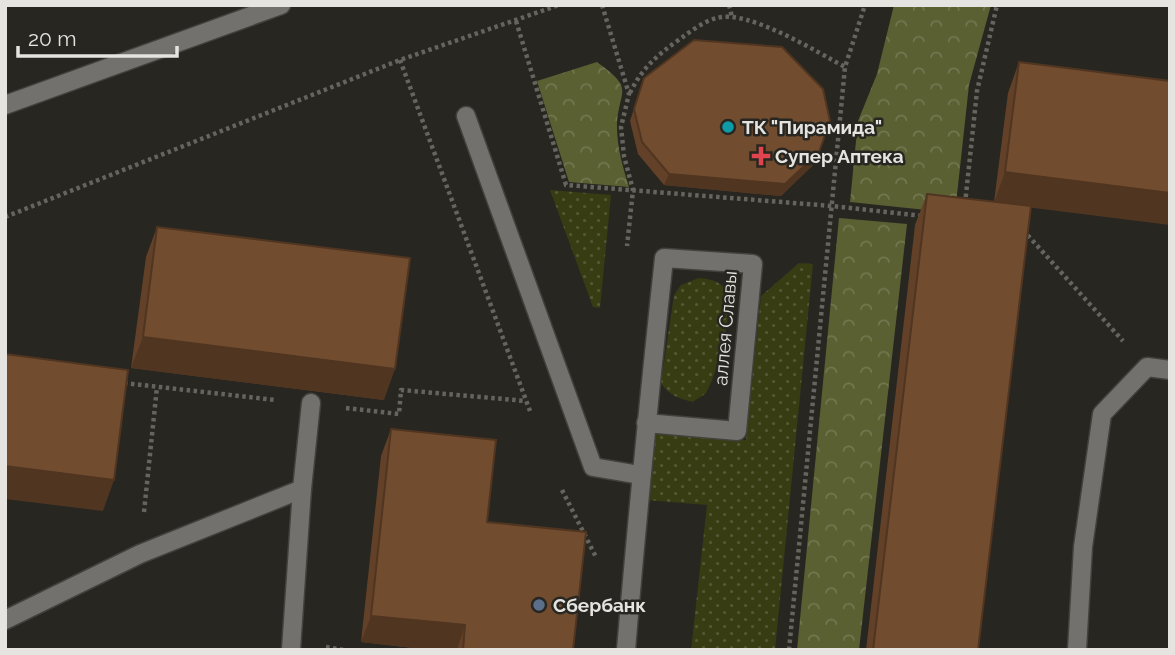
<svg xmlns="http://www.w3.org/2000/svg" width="1175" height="655" viewBox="0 0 1175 655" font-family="Raleway,sans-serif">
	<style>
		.grass { fill: url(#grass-dots) }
		.forest { fill: url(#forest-crowns) }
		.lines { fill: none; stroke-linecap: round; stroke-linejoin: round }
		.minor-casing { stroke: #42413c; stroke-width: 21 }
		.path { stroke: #65645f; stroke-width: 4.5; stroke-dasharray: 3.5 3.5; stroke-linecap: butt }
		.minor { stroke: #73716e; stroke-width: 18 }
		.wall { fill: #624128 }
		.shaded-wall { fill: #503521 }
		.building { fill: #724c2f; stroke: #503521; stroke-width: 2 }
		.culture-dot { fill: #0f9aa8; stroke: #282621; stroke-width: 2.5 }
		.health-dot { fill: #e0444e; stroke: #282621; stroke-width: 2.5 }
		.service-dot { fill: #5c6f8a; stroke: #282621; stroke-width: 2.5 }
		.labels { text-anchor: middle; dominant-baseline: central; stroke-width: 5; stroke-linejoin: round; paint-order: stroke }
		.poi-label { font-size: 19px; font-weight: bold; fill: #e5e4e1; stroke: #282621; text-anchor: start }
		.street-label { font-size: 19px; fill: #e5e4e1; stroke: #282621 }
	</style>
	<defs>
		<pattern id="grass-dots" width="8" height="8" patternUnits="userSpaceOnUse" patternTransform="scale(1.75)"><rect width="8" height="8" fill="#373c12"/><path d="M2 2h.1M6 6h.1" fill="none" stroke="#545834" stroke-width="1.8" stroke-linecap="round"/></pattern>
		<pattern id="forest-crowns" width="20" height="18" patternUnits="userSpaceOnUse" patternTransform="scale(1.75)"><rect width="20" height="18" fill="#5a6032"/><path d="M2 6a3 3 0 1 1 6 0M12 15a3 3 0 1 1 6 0" fill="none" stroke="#72774f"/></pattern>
	</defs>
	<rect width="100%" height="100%" fill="#282621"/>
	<g class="grass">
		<polygon points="550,190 611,195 600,308 593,307"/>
		<polygon points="799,263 813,264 775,650 691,650 707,505 647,500 653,432 746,440 761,296"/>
		<path d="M699,278C710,279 721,281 727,292C735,306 716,379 706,393C703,396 696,399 693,402C678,398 670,396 661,383L674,295L681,285Z"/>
	</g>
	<g class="forest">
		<polygon points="894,5 991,5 969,85 955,213 850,202 858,121 877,74"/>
		<path d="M597,62C637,91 618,89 617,127C617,147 623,168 629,187L569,182L537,81Z"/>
		<polygon points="839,218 907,224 859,650 797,650"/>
	</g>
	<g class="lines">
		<defs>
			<g id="minor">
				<polyline points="5,105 281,5"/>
				<polyline points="466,116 593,467 640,475"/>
				<polyline points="5,620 140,554 302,489 311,403"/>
				<polyline points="291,650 302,489"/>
				<path d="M626,650C637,519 650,388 664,258L753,264L737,431L646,423"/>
				<polyline points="1077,650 1083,547 1102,414 1147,367 1170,370"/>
			</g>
		</defs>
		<use href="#minor" class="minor-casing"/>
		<g class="path">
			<polyline points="602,5 629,94 621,127 624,156 633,190 627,246"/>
			<polyline points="729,5 732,17"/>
			<polyline points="516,21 566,185 832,206 923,216"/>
			<polyline points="400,60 530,411"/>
			<path d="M630,93C642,68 657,55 680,39C691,31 704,21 717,18C748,9 817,52 845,67"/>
			<polyline points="965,204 977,91 997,5"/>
			<polyline points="5,217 400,60 559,5"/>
			<polyline points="1023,230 1123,341"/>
			<polyline points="124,383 275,400"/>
			<polyline points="346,408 399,414 401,390 526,401"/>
			<polyline points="562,490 596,557"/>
			<polyline points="144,512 157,387"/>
			<polyline points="326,647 344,650"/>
			<polyline points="789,650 845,67 865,5"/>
		</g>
		<use href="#minor" class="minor"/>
	</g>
	<g class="wall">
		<polygon points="1019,62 1031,208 978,650 866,650 915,225 927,194 994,202 1008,93"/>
		<polygon points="644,78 830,121 815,163 781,196 664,185 638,154 630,121"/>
		<polygon points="157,227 384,400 131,368 146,257"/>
		<polygon points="391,429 487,522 573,650 431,650 361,642 381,456"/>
	</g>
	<g class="shaded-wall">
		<polygon points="819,152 815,163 781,196 664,185 669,174"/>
		<polygon points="1005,172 1170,193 1170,225 994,203"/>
		<polygon points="143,337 395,369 384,400 131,368"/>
		<polygon points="5,466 114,480 103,511 5,499"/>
		<polygon points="371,616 465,625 457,650 431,650 361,642"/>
	</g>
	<g class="building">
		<polygon points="694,40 782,47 823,89 830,121 819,152 785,184 669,174 642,142 634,109 644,78"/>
		<polygon points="1019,62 1170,81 1170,193 1005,172"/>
		<polygon points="927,194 1031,206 978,650 873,650"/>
		<polygon points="157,227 410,258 395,369 143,337"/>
		<polygon points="5,354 128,370 114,480 5,466"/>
		<polygon points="391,429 496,440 487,522 586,532 573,650 463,650 465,625 371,616"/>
	</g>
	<circle class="culture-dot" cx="728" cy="127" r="7"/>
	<path class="health-dot" d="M757.5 145.5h7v7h7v7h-7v7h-7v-7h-7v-7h7z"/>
	<circle class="service-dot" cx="539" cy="605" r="7"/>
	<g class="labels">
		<g class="poi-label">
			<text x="742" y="127">ТК "Пирамида"</text>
			<text x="775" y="156">Супер Аптека</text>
			<text x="553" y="605">Сбербанк</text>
		</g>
		<g class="street-label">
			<text transform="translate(725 328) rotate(-85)">аллея Славы</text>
		</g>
	</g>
	<rect width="1175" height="655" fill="none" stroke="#e5e4e1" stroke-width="14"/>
	<path d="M18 46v10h159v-10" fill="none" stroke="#e5e4e1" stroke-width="3.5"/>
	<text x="28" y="46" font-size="21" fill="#e5e4e1" stroke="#282621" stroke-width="5" paint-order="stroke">20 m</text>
</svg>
